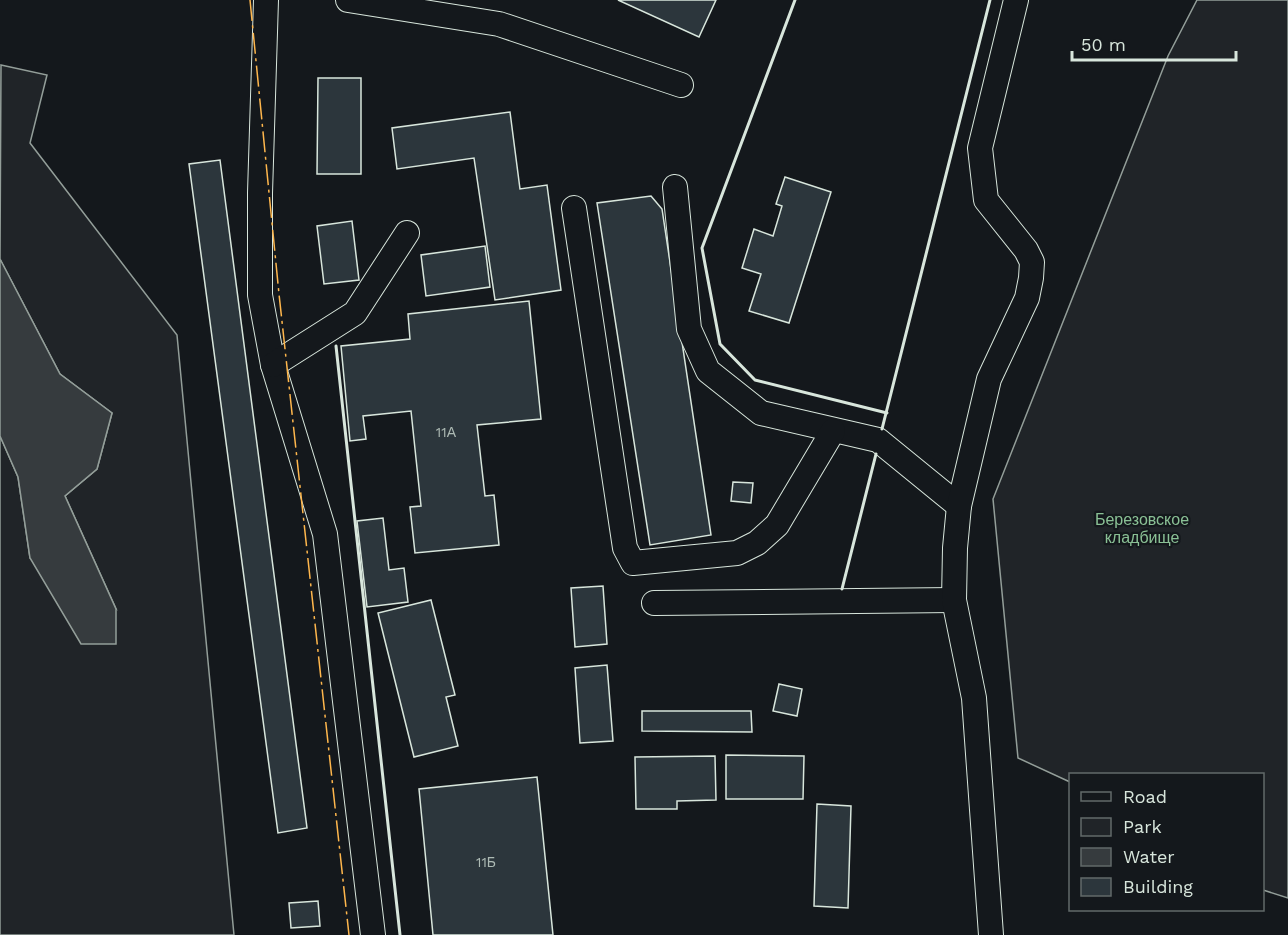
<svg xmlns="http://www.w3.org/2000/svg" width="1288" height="935" viewBox="0 0 1288 935" font-family="'Work Sans',sans-serif">
	<style>
		.green { fill: #202428; stroke: #939e99; stroke-width: 1.5 }
		.water { fill: #363b3e; stroke: #939e99; stroke-width: 1.5 }
		.building { fill: #2c363c; stroke: #d8e6dc; stroke-width: 1.5 }
		.lines { fill: none; stroke-linecap: round; stroke-linejoin: round }
		.minor-casing { stroke: #d8e6dc; stroke-width: 26 }
		.minor { stroke: #14181c; stroke-width: 24 }
		.wall { stroke: #d8e6dc; stroke-width: 3 }
		.power { stroke: #ffb74d; stroke-width: 1.5; stroke-dasharray: 21 4.5 3 4.5; stroke-linecap: butt }
		.labels { text-anchor: middle; dominant-baseline: central; stroke-width: 4.5; stroke-linejoin: round; paint-order: stroke }
		.number-label { font-size: 14px; fill: #adbab4 }
		.park-label { font-size: 16px; fill: #8ac095; stroke: #14181c }
	</style>
	<rect width="100%" height="100%" fill="#14181c"/>
	<g class="green">
		<polygon points="1197,0 1288,0 1288,898 1263,890 1262,774 1070,774 1070,782 1018,758 993,499 1168,56"/>
		<polygon points="1,65 47,75 30,143 177,335 234,935 0,935 0,436 18,477 30,558 116,609 65,496 97,469 112,413 60,374 0,259"/>
	</g>
	<polygon class="water" points="0,259 60,374 112,413 97,469 65,496 116,609 116,644 81,644 30,558 18,477 0,436"/>
	<g class="building">
		<polygon points="618,0 716,0 699,37"/>
		<polygon points="318,78 361,78 361,174 317,174"/>
		<polygon points="510,112 520,189 547,185 561,290 495,300 474,158 397,169 392,128"/>
		<polygon points="220,160 307,828 278,833 189,164"/>
		<polygon points="785,177 831,192 789,323 749,311 761,274 742,268 754,229 773,236 782,206 776,204"/>
		<polygon points="651,196 662,209 711,535 650,545 597,203"/>
		<polygon points="352,221 359,280 324,284 317,226"/>
		<polygon points="485,246 490,287 426,296 421,255"/>
		<polygon points="529,301 541,419 477,425 485,496 494,495 499,545 415,553 410,507 421,506 411,411 363,416 366,439 350,441 341,346 410,339 408,314"/>
		<polygon points="733,482 753,483 751,503 731,501"/>
		<polygon points="383,518 389,570 404,568 408,602 367,607 357,521"/>
		<polygon points="603,586 607,644 575,647 571,588"/>
		<polygon points="431,600 455,695 446,697 458,746 414,757 378,613"/>
		<polygon points="607,665 613,741 580,743 575,668"/>
		<polygon points="779,684 802,689 797,716 773,711"/>
		<polygon points="642,711 751,711 752,732 642,731"/>
		<polygon points="726,755 804,756 803,799 726,799"/>
		<polygon points="715,756 716,800 677,801 677,809 636,809 635,757"/>
		<polygon points="537,777 553,935 433,935 419,789"/>
		<polygon points="817,804 851,806 848,908 814,906"/>
		<polygon points="318,901 320,926 291,928 289,903"/>
	</g>
	<g class="lines">
		<defs>
			<g id="minor">
				<polyline points="266,0 260,193 260,295 273,365 325,534 373,935"/>
				<polyline points="348,0 499,24 681,85"/>
				<polyline points="675,187 689,329 708,371 761,413 878,440 959,506"/>
				<polyline points="574,208 625,548 633,563 737,553 757,543 777,525 833,431"/>
				<polyline points="273,365 355,313 407,233"/>
				<polyline points="654,603 954,600"/>
				<polyline points="991,935 974,698 954,600 955,548 959,506 989,379 1027,298 1031,278 1032,262 1026,250 986,200 980,148 1016,0"/>
			</g>
		</defs>
		<use href="#minor" class="minor-casing"/>
		<use href="#minor" class="minor"/>
		<g class="wall">
			<polyline points="795,0 702,248 720,344 755,380 887,413"/>
			<polyline points="336,346 400,935"/>
			<polyline points="882,429 990,0"/>
			<polyline points="842,589 876,454"/>
		</g>
		<polyline class="power" points="250,0 279,294 349,935"/>
	</g>
	<g class="labels">
		<g class="number-label">
			<text x="446" y="432">11А</text>
			<text x="486" y="862">11Б</text>
		</g>
		<g class="park-label">
			<text x="1142" y="519">Березовское<tspan x="1142" dy="18">кладбище</tspan></text>
		</g>
	</g>
	<rect x="1069" y="773" width="195" height="138" fill="#14181c" stroke="#626a69" stroke-width="1.5"/>
	<rect x="1081" y="792" width="30" height="9" fill="#14181c" stroke="#626a69" stroke-width="1.5"/>
	<text x="1123" y="803" font-size="18" fill="#d8e6dc">Road</text>
	<rect x="1081" y="818" width="30" height="18" fill="#202428" stroke="#626a69" stroke-width="1.5"/>
	<text x="1123" y="833" font-size="18" fill="#d8e6dc">Park</text>
	<rect x="1081" y="848" width="30" height="18" fill="#363b3e" stroke="#626a69" stroke-width="1.5"/>
	<text x="1123" y="863" font-size="18" fill="#d8e6dc">Water</text>
	<rect x="1081" y="878" width="30" height="18" fill="#2c363c" stroke="#626a69" stroke-width="1.5"/>
	<text x="1123" y="893" font-size="18" fill="#d8e6dc">Building</text>
	<path d="M1072 51v9h164v-9" fill="none" stroke="#d8e6dc" stroke-width="3"/>
	<text x="1081" y="51" font-size="18" fill="#d8e6dc" stroke="#14181c" stroke-width="4.5" paint-order="stroke">50 m</text>
</svg>
